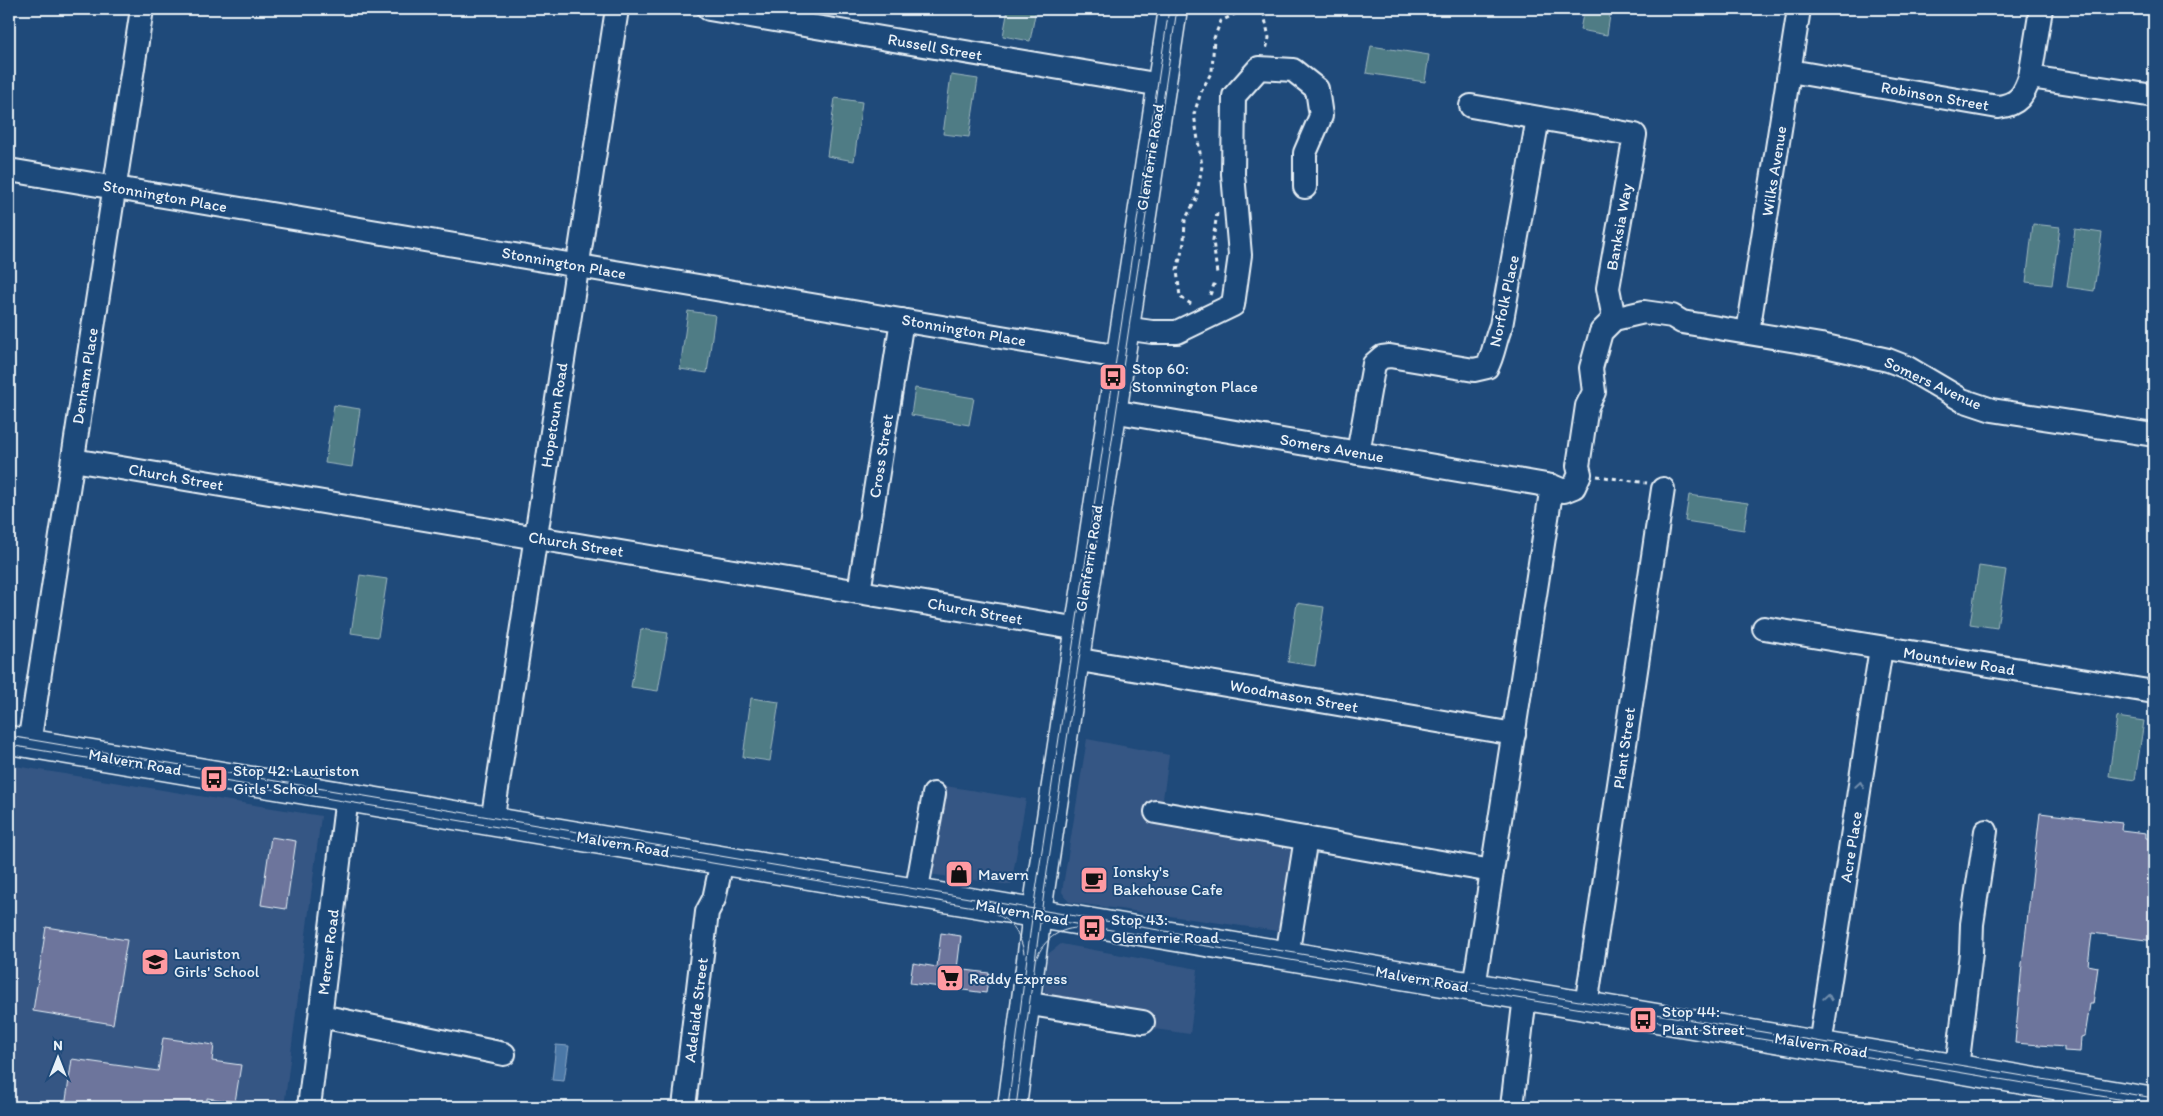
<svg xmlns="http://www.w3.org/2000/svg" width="2163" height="1116" viewBox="0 0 2163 1116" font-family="Itim,sans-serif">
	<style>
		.built { fill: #365784 }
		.green { fill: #507c85; stroke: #9cb6be }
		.water { fill: #4c78a7; stroke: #8aa8c7 }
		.building { fill: #6d759c; stroke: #e8f1f8 }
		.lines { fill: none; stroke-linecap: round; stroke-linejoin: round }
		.minor-casing { stroke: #e8f1f8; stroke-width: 26 }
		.major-casing { stroke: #e8f1f8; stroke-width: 31 }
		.path { stroke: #e8f1f8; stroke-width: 3; stroke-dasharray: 4 4; stroke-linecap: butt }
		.minor { stroke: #1f4a7a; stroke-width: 22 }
		.major { stroke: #1f4a7a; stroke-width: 28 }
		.tram { stroke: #e8f1f8; stroke-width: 1 }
		.oneway { stroke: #6f8dac }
		.labels { text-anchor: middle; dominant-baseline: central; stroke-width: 4; stroke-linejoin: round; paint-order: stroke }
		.street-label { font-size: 16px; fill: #e8f1f8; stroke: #1f4a7a }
		.poi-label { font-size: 16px; fill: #e8f1f8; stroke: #1f4a7a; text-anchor: start }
	</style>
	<rect width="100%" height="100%" fill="#1f4a7a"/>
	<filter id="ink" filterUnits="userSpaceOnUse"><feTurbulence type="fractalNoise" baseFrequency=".02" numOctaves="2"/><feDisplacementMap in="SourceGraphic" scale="10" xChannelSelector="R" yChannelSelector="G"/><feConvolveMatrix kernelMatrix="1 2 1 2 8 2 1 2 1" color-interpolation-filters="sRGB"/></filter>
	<g filter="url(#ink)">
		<g class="built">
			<polygon points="1087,739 1169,755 1161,813 1294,835 1278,931 1069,902 1062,892"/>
			<polygon points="9,765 321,816 284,1107 9,1107"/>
			<polygon points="927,783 1026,799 1011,885 913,872"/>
			<polygon points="1061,944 1198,969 1190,1034 1042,1013 1048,954"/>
		</g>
		<g class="green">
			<polygon points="1008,9 1036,9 1030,41 1003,36"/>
			<polygon points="1584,9 1611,9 1607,35 1580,30"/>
			<polygon points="1371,46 1429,55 1425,82 1366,73"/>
			<polygon points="951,75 978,79 969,137 943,134"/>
			<polygon points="835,98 862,102 854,161 827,156"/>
			<polygon points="2033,224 2060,227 2052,285 2026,282"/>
			<polygon points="2075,229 2102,233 2094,291 2067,287"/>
			<polygon points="688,311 715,315 707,373 680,369"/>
			<polygon points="915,388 974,398 969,425 911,415"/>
			<polygon points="334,405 360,409 352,467 325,463"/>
			<polygon points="1689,495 1748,503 1744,530 1685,521"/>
			<polygon points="1979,566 2006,570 1997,628 1970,624"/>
			<polygon points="360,575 387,579 378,637 351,633"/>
			<polygon points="1297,603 1324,607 1315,666 1288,662"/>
			<polygon points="641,629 668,633 658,691 631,687"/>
			<polygon points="751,698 779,702 770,761 743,757"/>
			<polygon points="2117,717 2144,721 2135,780 2109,776"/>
		</g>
		<polygon class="water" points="556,1045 569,1046 564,1081 552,1080"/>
		<g class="building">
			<polygon points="2040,813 2122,823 2121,830 2146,833 2146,838 2154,839 2154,941 2092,933 2088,965 2098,967 2093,1004 2090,1004 2085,1036 2081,1037 2080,1052 2064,1051 2064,1047 2015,1043 2022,964"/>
			<polygon points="271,837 296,841 286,909 261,905"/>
			<polygon points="46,927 127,940 113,1024 33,1011"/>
			<polygon points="941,933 961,936 957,969 989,973 986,993 910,983 913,963 937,967"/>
			<polygon points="163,1038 214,1045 212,1061 241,1065 235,1102 207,1098 207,1107 65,1107 72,1059 158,1071"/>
		</g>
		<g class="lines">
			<defs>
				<g id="minor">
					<polyline points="709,9 1161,85"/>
					<path d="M1790,71L1998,107C2018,105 2024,95 2030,77L2154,96"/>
					<polyline points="2030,77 2041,9"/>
					<polyline points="1471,106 1579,125"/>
					<polyline points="1586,126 1635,135 1608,288 1614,319"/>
					<polyline points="9,170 1120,357"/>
					<polyline points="1124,328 1152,332 1177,332 1233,305 1240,255 1233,174 1234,96 1259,68 1293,70 1317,89 1321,116 1305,153 1305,187"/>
					<polyline points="1748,332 1799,9"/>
					<polyline points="1112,411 1552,486 1564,491 1574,487 1580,474 1578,466 1587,406 1594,392 1591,368 1601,332 1614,319 1644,312 1672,316 1682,322 1821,345 1888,360 1906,367 1962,400 1992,410 2154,435"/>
					<path d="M1358,453L1374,364L1382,357L1390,356L1474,370L1487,367C1494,354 1495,339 1501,326L1538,118"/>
					<polyline points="73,460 1079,629"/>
					<polyline points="859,592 902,320"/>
					<polyline points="1764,628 2154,692"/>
					<polyline points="1074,659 1514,734"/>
					<polyline points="29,744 142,9"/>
					<polyline points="1156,812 1492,871"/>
					<polyline points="492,822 617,9"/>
					<polyline points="916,894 934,794"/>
					<polyline points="1287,956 1306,838"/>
					<polyline points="1474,987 1552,486"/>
					<polyline points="1024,1003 1143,1022"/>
					<polyline points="1586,1006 1663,489"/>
					<polyline points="321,1016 504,1054"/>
					<polyline points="1820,1045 1881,648"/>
					<polyline points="1957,1068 1971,953 1972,924 1986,831"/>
					<polyline points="309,1107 347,797"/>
					<polyline points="684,1107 707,912 714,899 722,861"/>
					<polyline points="1512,1107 1525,996"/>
					<polyline points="2065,1107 2066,1087"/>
					<polyline points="2084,1107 2090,1091"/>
				</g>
				<g id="major">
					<polyline points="9,740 2154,1102"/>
					<polyline points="1012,1107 1040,891 1173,9"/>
				</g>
			</defs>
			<use href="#minor" class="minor-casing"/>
			<use href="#major" class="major-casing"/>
			<g class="path">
				<polyline points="1256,9 1264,14 1269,38 1266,50"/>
				<polyline points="1217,213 1213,240 1217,274"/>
				<polyline points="1210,295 1215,282"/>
				<polyline points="1191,304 1180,297 1177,270 1184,243 1185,220 1196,199 1202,166 1194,114 1201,92 1212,71 1214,38 1221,21 1241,11 1255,9"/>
				<polyline points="1597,476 1647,483"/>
			</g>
			<use href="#minor" class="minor"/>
			<use href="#major" class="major"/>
			<g class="tram">
				<polyline points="9,736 2154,1098"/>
				<polyline points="9,745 2154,1105"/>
				<path d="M996,914C1012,921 1022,937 1024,953"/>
				<path d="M1037,957C1044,940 1058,929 1077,928"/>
				<polyline points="1008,1107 1033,910 1169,9"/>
				<polyline points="1016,1107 1044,892 1177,9"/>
			</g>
		</g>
		<defs><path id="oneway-chevron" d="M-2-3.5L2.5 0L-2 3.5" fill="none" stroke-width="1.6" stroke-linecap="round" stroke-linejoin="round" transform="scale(1.25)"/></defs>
		<g class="oneway">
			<use href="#oneway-chevron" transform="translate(1860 785) rotate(-81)"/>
			<use href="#oneway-chevron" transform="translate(1828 997) rotate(-81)"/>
		</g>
	</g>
	<defs>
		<symbol id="bus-square" viewBox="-11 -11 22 22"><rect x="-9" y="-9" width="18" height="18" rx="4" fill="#ff9aa2" stroke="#1f4a7a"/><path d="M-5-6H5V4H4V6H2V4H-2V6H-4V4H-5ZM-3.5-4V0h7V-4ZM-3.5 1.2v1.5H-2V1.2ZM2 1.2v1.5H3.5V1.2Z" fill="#111"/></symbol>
		<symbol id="shop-square" viewBox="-11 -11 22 22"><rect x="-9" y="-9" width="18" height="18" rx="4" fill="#ff9aa2" stroke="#1f4a7a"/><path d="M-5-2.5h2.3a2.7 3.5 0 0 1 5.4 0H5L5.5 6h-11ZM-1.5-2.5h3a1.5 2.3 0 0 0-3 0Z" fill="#111"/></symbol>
		<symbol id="cafe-square" viewBox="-11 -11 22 22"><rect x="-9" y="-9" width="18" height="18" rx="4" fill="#ff9aa2" stroke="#1f4a7a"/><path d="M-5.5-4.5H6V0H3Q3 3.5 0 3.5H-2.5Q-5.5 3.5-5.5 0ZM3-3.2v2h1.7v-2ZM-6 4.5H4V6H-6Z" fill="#111"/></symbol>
		<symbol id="school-square" viewBox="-11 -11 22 22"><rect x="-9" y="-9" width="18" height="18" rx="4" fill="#ff9aa2" stroke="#1f4a7a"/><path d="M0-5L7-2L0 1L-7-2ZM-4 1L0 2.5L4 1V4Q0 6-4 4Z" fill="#111"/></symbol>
		<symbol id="supermarket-square" viewBox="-11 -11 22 22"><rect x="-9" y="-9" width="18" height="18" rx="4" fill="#ff9aa2" stroke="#1f4a7a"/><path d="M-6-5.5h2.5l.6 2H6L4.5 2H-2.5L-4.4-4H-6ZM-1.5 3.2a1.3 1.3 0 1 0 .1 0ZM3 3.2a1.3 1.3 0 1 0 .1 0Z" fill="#111"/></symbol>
	</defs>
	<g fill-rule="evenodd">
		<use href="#bus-square" x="1097" y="361" width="32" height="32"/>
		<use href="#bus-square" x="198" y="763" width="32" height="32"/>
		<use href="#shop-square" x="943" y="858" width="32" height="32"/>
		<use href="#cafe-square" x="1078" y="864" width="32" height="32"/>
		<use href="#bus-square" x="1076" y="912" width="32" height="32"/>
		<use href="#school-square" x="139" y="946" width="32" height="32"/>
		<use href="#supermarket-square" x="934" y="962" width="32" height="32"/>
		<use href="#bus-square" x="1627" y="1004" width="32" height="32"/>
	</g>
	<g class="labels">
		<g class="street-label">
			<text transform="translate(935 47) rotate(10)">Russell Street</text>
			<text transform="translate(1935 96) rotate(10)">Robinson Street</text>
			<text transform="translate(1150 157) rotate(-81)">Glenferrie Road</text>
			<text transform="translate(1774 171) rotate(-81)">Wilks Avenue</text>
			<text transform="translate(165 196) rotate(10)">Stonnington Place</text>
			<text transform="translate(1619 227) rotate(-80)">Banksia Way</text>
			<text transform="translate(564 263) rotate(10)">Stonnington Place</text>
			<text transform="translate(1504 301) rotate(-78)">Norfolk Place</text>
			<text transform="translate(964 330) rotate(10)">Stonnington Place</text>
			<text transform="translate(85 376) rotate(-81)">Denham Place</text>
			<text transform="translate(1933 383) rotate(25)">Somers Avenue</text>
			<text transform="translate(554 415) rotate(-81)">Hopetoun Road</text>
			<text transform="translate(1332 448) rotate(10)">Somers Avenue</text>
			<text transform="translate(881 456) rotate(-81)">Cross Street</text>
			<text transform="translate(176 477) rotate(10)">Church Street</text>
			<text transform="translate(576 544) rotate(9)">Church Street</text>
			<text transform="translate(1089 558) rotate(-81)">Glenferrie Road</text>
			<text transform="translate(975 611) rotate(10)">Church Street</text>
			<text transform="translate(1959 661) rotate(9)">Mountview Road</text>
			<text transform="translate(1294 696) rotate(10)">Woodmason Street</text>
			<text transform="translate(1624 748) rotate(-82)">Plant Street</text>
			<text transform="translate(135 762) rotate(10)">Malvern Road</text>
			<text transform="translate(623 844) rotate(10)">Malvern Road</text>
			<text transform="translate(1851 847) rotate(-81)">Acre Place</text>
			<text transform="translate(1022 912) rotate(10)">Malvern Road</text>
			<text transform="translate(328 952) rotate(-83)">Mercer Road</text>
			<text transform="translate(1422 979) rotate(10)">Malvern Road</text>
			<text transform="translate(696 1010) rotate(-83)">Adelaide Street</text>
			<text transform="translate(1821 1045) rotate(9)">Malvern Road</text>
		</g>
		<g class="poi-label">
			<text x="1132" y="368">Stop 60:<tspan x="1132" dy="18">Stonnington Place</tspan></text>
			<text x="233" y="770">Stop 42: Lauriston<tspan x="233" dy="18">Girls' School</tspan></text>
			<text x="1113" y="871">Ionsky's<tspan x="1113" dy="18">Bakehouse Cafe</tspan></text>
			<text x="978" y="874">Mavern</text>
			<text x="1111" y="919">Stop 43:<tspan x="1111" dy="18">Glenferrie Road</tspan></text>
			<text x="174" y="953">Lauriston<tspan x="174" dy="18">Girls' School</tspan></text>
			<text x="969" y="978">Reddy Express</text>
			<text x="1662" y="1011">Stop 44:<tspan x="1662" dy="18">Plant Street</tspan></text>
		</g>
	</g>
	<rect width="2163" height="1116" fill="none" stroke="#1f4a7a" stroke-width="30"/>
	<rect x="15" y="15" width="2133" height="1086" fill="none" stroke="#e8f1f8" stroke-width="2" filter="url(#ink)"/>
	<g transform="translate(58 1058)" stroke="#1f4a7a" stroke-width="4" paint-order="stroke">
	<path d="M0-4L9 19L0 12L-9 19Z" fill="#e8f1f8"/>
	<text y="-8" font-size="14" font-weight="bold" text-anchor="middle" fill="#e8f1f8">N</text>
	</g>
</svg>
